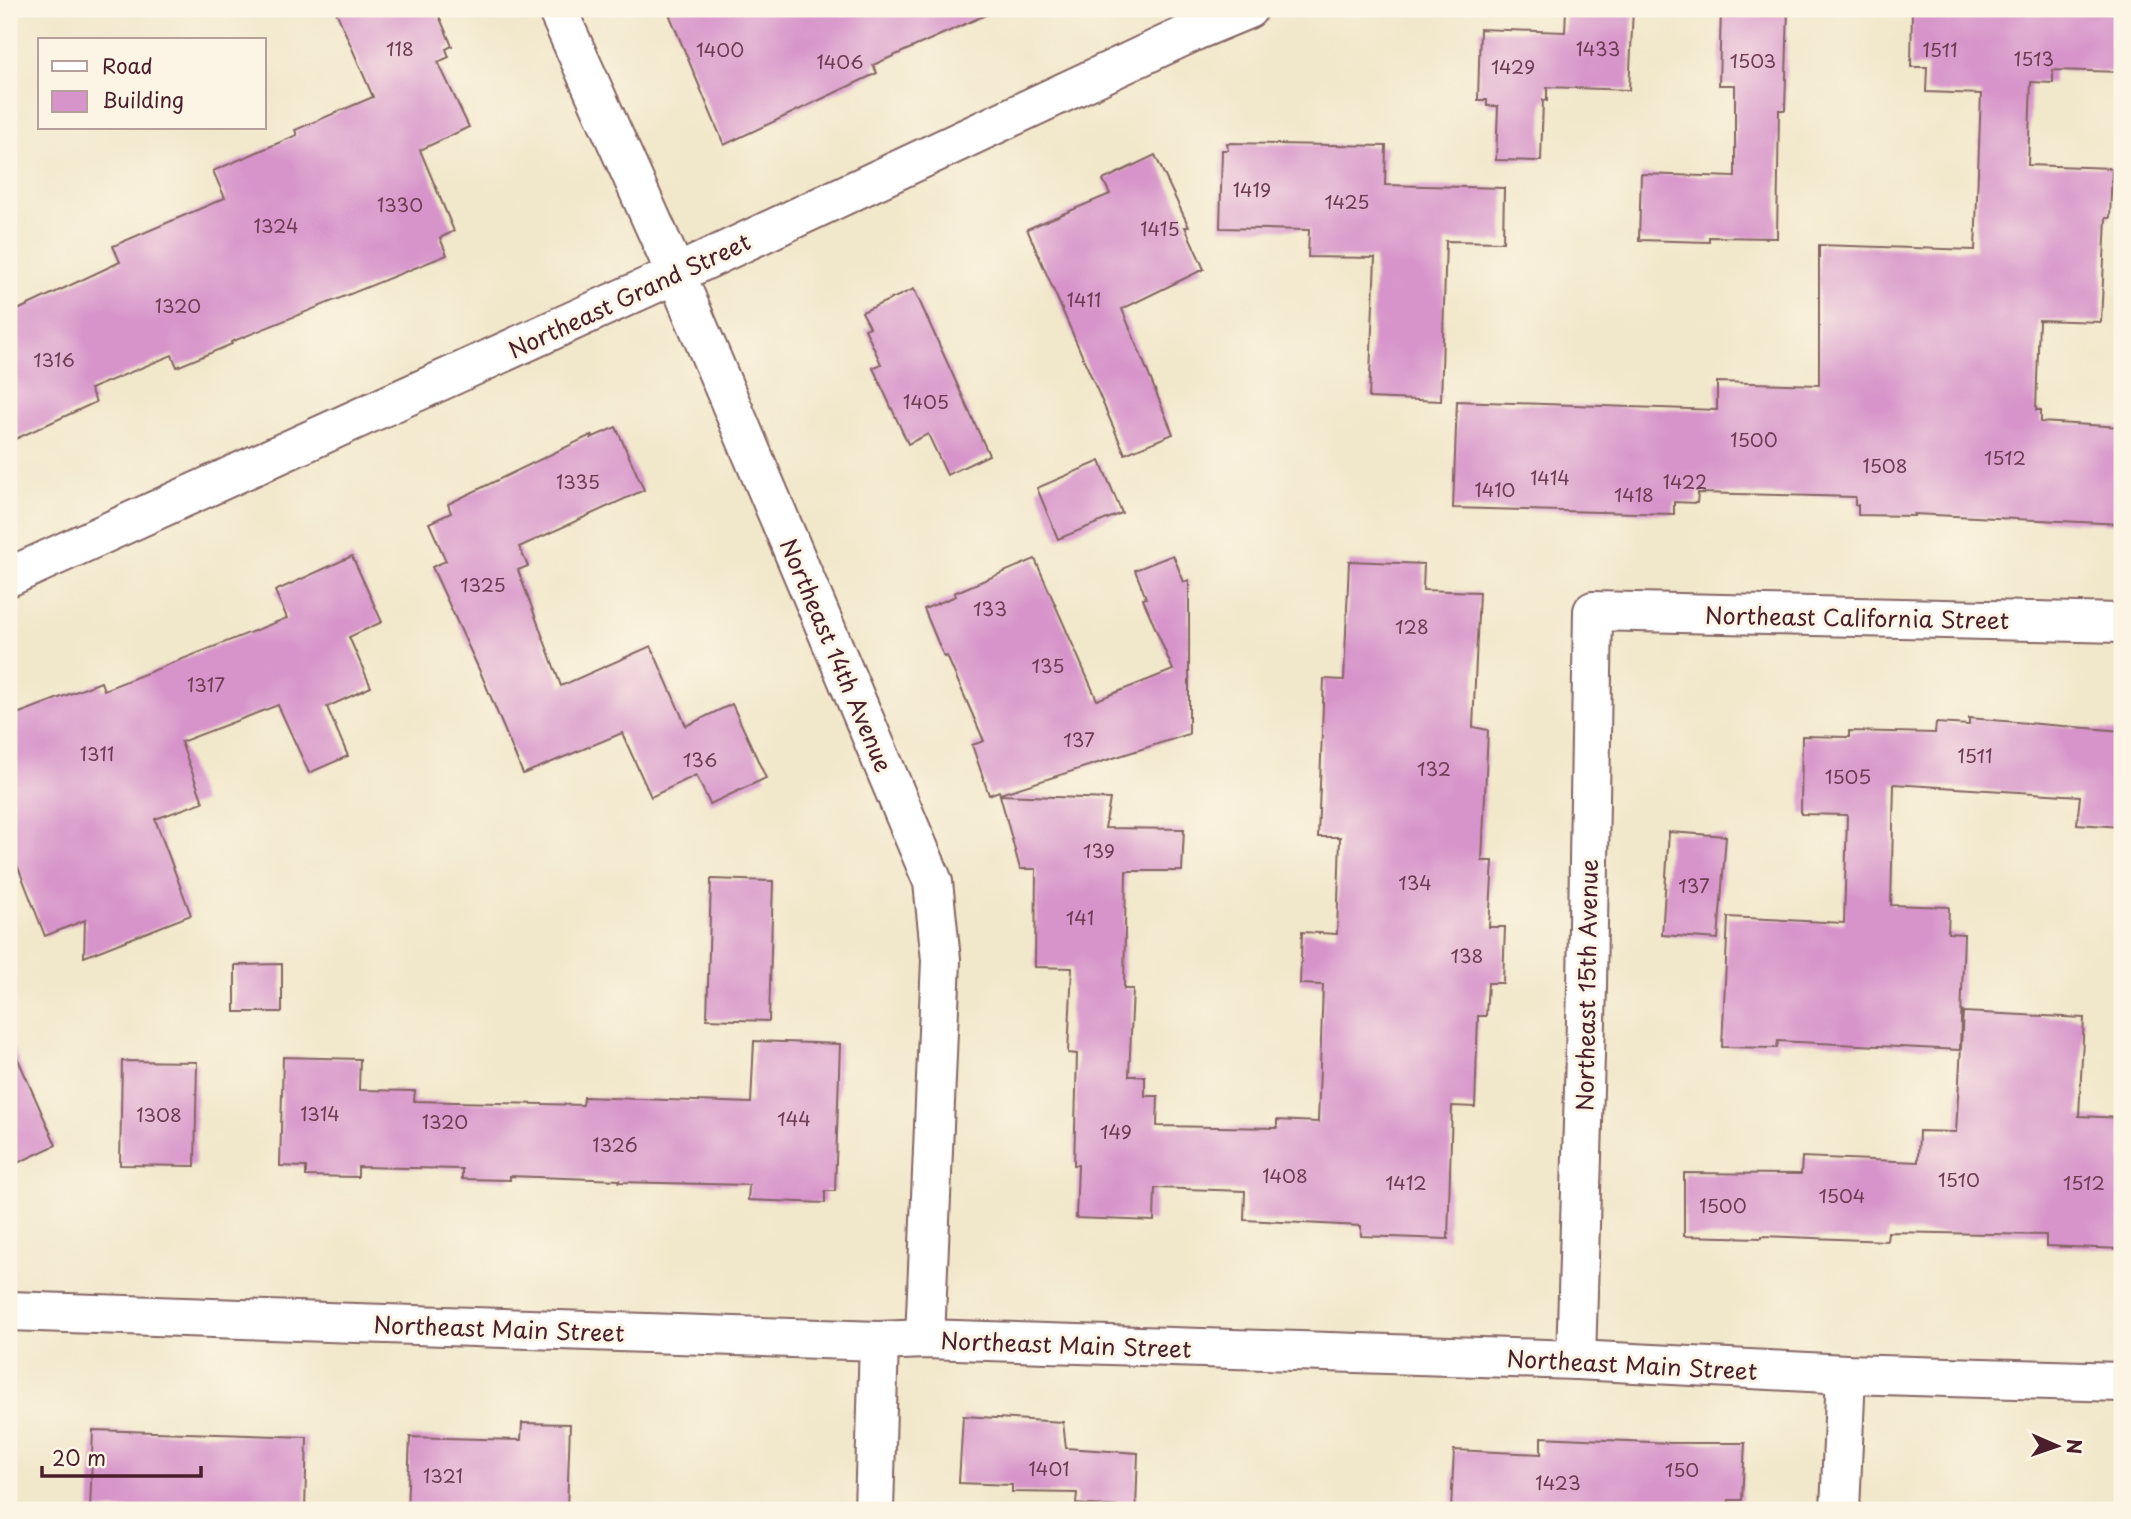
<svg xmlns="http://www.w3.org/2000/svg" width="2131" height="1519" viewBox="0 0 2131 1519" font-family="'Playpen Sans',sans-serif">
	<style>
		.building { fill: #d794ca }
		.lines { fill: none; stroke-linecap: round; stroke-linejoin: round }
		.street-casing { stroke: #846563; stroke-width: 42 }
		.street { stroke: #fff; stroke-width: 38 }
		.labels { text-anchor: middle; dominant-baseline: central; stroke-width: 6; stroke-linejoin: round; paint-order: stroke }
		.number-label { font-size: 19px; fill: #6d3c53 }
		.street-label { font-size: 23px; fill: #4a1f2b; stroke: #fcf5e5 }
	</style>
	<rect width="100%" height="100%" fill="#fcf5e5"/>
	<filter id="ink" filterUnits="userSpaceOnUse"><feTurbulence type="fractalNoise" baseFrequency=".0143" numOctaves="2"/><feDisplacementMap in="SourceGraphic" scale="14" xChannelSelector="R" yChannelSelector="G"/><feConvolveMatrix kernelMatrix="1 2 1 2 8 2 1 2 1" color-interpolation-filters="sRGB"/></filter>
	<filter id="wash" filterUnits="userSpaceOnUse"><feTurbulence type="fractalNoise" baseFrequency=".00686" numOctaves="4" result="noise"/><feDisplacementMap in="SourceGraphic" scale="28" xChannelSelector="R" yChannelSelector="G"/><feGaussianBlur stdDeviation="1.57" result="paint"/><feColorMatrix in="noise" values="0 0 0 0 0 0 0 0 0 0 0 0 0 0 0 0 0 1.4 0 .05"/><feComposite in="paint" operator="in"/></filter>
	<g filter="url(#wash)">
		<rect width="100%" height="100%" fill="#f1e7ca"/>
		<g id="blocks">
			<g class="building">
				<polygon points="335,9 436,9 452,46 446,49 449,57 438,62 469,127 420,150 454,231 440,238 447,255 231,342 232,344 177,367 172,355 90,389 96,402 9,442 9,314 120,262 113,246 225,198 213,171 297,135 295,130 373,97"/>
				<polygon points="667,9 999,9 873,65 877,73 724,145"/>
				<polygon points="1566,9 1633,9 1629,90 1547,87 1547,101 1543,100 1541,161 1496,160 1498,106 1487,106 1487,100 1478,100 1480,29 1565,32"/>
				<polygon points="1721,9 1788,9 1785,110 1779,110 1777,238 1709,237 1709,242 1639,240 1641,174 1735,177 1735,85 1719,85"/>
				<polygon points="1912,9 2122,9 2122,72 2053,70 2053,83 2031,82 2028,165 2112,168 2110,218 2106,218 2101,322 2039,320 2036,410 2041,410 2041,422 2122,427 2122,524 1914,514 1914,516 1858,515 1858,505 1855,505 1855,497 1698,493 1697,503 1674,502 1674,514 1453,508 1457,401 1717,410 1717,382 1819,385 1819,245 1975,250 1981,94 1926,92 1927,67 1911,67"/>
				<polygon points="1227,143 1386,146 1385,185 1504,188 1503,242 1446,241 1441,401 1369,398 1375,258 1308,257 1309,230 1220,228 1222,150 1228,150"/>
				<polygon points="1155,155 1189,227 1185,227 1204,269 1122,309 1173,434 1125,454 1027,229 1110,194 1103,180"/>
				<polygon points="914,289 989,455 947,475 928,434 908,444 873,368 881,364 865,329 870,327 862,312"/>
				<polygon points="616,427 644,490 519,547 528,566 518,570 561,686 651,646 686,726 732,704 766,778 710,804 696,775 651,797 622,733 523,774 482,676 432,567 446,561 429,523 451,513 448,504 591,435 591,438"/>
				<polygon points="1100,461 1122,513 1058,539 1037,488"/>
				<polygon points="1173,555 1184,582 1189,580 1189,734 1000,794 999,791 989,795 972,745 984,741 947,656 944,657 924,609 956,596 954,593 1035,559 1097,700 1173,670 1143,599 1146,598 1135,570"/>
				<polygon points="352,556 382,622 349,637 371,687 327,707 348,756 309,773 278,705 181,742 203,802 155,819 191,915 84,957 85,920 45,936 9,844 9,717 101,682 104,690 287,618 275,591"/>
				<polygon points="1349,561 1424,564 1423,590 1479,592 1473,727 1488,730 1482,861 1493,861 1489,927 1505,927 1503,983 1488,983 1486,1016 1478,1016 1475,1107 1452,1106 1448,1239 1361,1236 1361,1226 1244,1220 1245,1191 1155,1188 1154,1221 1076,1218 1078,1165 1074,1165 1077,1054 1068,1053 1072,968 1035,967 1036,869 1020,869 1000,795 1110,799 1105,828 1184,829 1182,871 1126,871 1124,989 1133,989 1129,1076 1145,1076 1145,1096 1158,1096 1157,1126 1277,1128 1277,1120 1318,1122 1323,985 1300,984 1302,932 1337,934 1340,837 1318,837 1324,679 1344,680"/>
				<polygon points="1969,718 2122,731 2122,827 2077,824 2080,796 1894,784 1891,905 1949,907 1948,933 1964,934 1960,1050 1778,1041 1777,1048 1722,1047 1728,917 1844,923 1847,815 1801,814 1802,736 1849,737 1849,731 1935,733 1936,723 1969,725"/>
				<polygon points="1669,832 1726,836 1718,939 1662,935"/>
				<polygon points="711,879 773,881 769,1021 707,1019"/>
				<polygon points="282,964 282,1012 235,1012 235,965"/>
				<polygon points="1963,1012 2084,1018 2079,1116 2122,1118 2122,1249 2046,1246 2046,1235 1888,1232 1887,1241 1762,1236 1762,1238 1684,1236 1684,1173 1801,1174 1802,1157 1918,1162 1919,1131 1956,1132"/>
				<polygon points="9,1039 56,1145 9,1167"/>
				<polygon points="754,1041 840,1044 835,1191 825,1191 825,1203 748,1200 749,1185 619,1182 620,1180 510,1176 510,1180 462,1179 462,1169 358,1167 358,1177 306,1176 306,1167 280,1166 283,1057 360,1059 359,1090 415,1091 414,1101 583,1105 584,1097 751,1103"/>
				<polygon points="122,1061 197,1062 195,1166 120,1165"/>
				<polygon points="963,1416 1063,1422 1066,1448 1138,1453 1136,1508 1076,1504 1077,1493 1012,1492 1012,1485 959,1483"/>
				<polygon points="522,1423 570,1424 567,1510 407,1510 410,1437 521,1440"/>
				<polygon points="93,1430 307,1437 305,1510 90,1510"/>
				<polygon points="1541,1437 1671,1443 1745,1443 1742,1500 1729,1500 1728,1510 1451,1510 1454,1450 1541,1454"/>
			</g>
		</g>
	</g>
	<g filter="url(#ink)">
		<use href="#blocks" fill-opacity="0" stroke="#846563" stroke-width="2"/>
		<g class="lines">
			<defs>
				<g id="street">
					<polyline points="557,9 676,274 933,882 941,960 925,1339"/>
					<polyline points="9,577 676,274 1195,31 1248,9"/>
					<polyline points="9,1311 879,1341 925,1339 1576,1360 1846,1374 2122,1382"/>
					<polyline points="1576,1360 1587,987 1593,611 2122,623"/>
					<polyline points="874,1510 879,1341"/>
					<polyline points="1840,1510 1846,1374"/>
				</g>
			</defs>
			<use href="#street" class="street-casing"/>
			<use href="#street" class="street"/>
		</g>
	</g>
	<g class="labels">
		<g class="number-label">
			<text x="400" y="48">118</text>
			<text x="1598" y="48">1433</text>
			<text x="720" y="49">1400</text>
			<text x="1940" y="49">1511</text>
			<text x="2034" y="58">1513</text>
			<text x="1753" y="60">1503</text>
			<text x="840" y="61">1406</text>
			<text x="1513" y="66">1429</text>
			<text x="1252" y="189">1419</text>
			<text x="1347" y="201">1425</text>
			<text x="400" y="204">1330</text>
			<text x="276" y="225">1324</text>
			<text x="1160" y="228">1415</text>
			<text x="1084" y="299">1411</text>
			<text x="178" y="305">1320</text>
			<text x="54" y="359">1316</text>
			<text x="926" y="401">1405</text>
			<text x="1754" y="439">1500</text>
			<text x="2005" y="457">1512</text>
			<text x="1885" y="465">1508</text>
			<text x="1550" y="477">1414</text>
			<text x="578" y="481">1335</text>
			<text x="1685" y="481">1422</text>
			<text x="1495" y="489">1410</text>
			<text x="1634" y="494">1418</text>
			<text x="483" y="584">1325</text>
			<text x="990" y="608">133</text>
			<text x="1412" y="626">128</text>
			<text x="1048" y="665">135</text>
			<text x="206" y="684">1317</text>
			<text x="1079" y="739">137</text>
			<text x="97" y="753">1311</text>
			<text x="1975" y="755">1511</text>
			<text x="700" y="759">136</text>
			<text x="1434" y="768">132</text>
			<text x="1848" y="776">1505</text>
			<text x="1099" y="850">139</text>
			<text x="1415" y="882">134</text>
			<text x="1694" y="885">137</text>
			<text x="1080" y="917">141</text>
			<text x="1467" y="955">138</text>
			<text x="320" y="1113">1314</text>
			<text x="159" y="1114">1308</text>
			<text x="794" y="1118">144</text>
			<text x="445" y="1121">1320</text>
			<text x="1116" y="1131">149</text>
			<text x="615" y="1144">1326</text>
			<text x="1285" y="1175">1408</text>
			<text x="1959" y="1179">1510</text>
			<text x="1406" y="1182">1412</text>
			<text x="2084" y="1182">1512</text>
			<text x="1842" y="1195">1504</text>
			<text x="1723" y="1205">1500</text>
			<text x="1049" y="1468">1401</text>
			<text x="1682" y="1469">150</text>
			<text x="443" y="1475">1321</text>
			<text x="1558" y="1482">1423</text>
		</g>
		<g class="street-label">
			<text transform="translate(629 295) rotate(-25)">Northeast Grand Street</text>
			<text transform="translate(1857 617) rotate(1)">Northeast California Street</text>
			<text transform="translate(837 655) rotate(67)">Northeast 14th Avenue</text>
			<text transform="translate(1586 985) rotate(-89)">Northeast 15th Avenue</text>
			<text transform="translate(499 1328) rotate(2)">Northeast Main Street</text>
			<text transform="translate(1066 1344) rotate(2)">Northeast Main Street</text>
			<text transform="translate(1632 1364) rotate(3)">Northeast Main Street</text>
		</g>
	</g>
	<rect width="2131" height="1519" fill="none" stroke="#fcf5e5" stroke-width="35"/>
	<rect x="38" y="38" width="228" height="91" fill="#fcf5e5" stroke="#b59f9b" stroke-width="2"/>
	<rect x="52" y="61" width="35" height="10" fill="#ffffff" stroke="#b59f9b" stroke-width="2"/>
	<text x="102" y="74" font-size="21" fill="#4a1f2b">Road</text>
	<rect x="52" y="91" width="35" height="21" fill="#d794ca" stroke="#b59f9b" stroke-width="2"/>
	<text x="102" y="108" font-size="21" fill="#4a1f2b">Building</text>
	<g transform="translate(2057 1446) rotate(92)" stroke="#fcf5e5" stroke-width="5" paint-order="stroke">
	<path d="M0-5L12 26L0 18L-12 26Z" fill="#4a1f2b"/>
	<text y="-10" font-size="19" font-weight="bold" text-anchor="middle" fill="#4a1f2b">N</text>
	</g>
	<path d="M42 1466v10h159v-10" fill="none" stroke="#4a1f2b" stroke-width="3.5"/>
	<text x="52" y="1466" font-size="21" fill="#4a1f2b" stroke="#fcf5e5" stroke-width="5" paint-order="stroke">20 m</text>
</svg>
